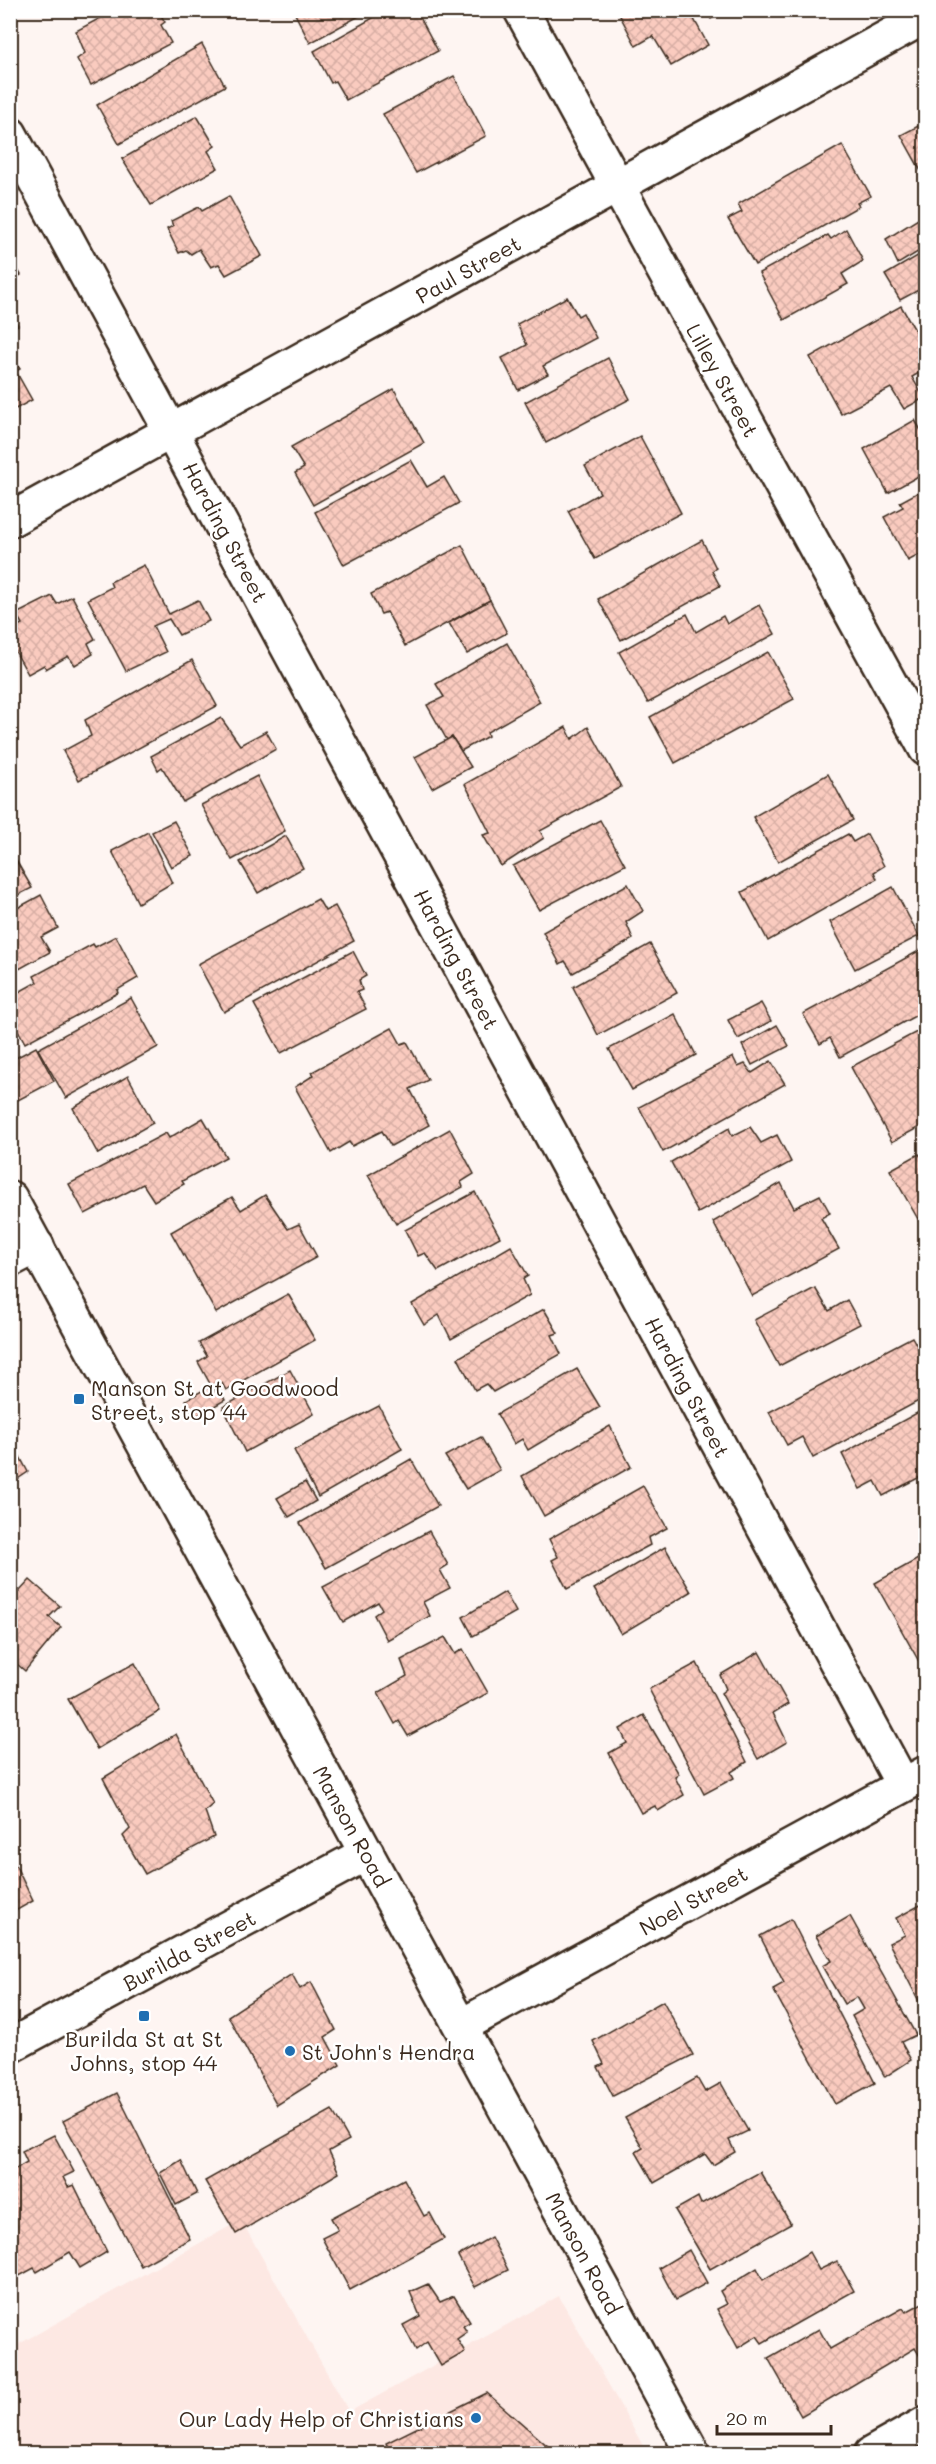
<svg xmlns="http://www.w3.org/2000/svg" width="936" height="2464" viewBox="0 0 936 2464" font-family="Mali,sans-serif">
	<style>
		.built { fill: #fde8e3 }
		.building { fill: url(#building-cross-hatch); stroke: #3b2a1e; stroke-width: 1.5 }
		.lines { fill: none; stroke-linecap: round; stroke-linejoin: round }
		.street-casing { stroke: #3b2a1e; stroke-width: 38 }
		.secondary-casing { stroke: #3b2a1e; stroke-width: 38 }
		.street { stroke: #fff; stroke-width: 33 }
		.secondary { stroke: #fff; stroke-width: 33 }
		.poi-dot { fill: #1f6fb2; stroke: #fff; stroke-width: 2 }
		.labels { text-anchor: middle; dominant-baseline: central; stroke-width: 5; stroke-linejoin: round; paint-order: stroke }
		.street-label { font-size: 21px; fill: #3b2a1e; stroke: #fff }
		.poi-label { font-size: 21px; fill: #3b2a1e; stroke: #fff; text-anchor: start }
	</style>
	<defs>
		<pattern id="building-cross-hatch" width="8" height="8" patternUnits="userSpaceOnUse" patternTransform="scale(1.5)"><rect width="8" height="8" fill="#facbbf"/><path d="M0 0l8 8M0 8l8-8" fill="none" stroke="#d7aea4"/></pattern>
	</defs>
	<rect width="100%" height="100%" fill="#fef5f2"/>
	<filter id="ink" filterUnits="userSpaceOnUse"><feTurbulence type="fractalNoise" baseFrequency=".0167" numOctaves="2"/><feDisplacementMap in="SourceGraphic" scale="12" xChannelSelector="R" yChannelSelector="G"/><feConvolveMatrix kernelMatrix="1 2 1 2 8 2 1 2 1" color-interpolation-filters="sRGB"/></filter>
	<g filter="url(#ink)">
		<polygon class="built" points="241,2220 349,2412 559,2296 647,2453 11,2453 10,2349"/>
		<g class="building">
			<polygon points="115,10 158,10 165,22 161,25 171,43 91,85 77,59 85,53 76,31"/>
			<polygon points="293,10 370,10 310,43"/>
			<polygon points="387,10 416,10 438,51 346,100 335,81 331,83 314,51"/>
			<polygon points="617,10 689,10 708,45 671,66 653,36 636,46"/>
			<polygon points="707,10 726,10 711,19"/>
			<polygon points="202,44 225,86 119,144 97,105"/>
			<polygon points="454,76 486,136 416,173 383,114"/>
			<polygon points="197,116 215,146 208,151 218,168 151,205 122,159"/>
			<polygon points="926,122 926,180 901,135"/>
			<polygon points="842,145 871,196 857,203 859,206 755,265 728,219 742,212 738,204"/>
			<polygon points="229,196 262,256 226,275 219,264 211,267 199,249 191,254 186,250 179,253 167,229 173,226 171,221 199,207 202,211"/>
			<polygon points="918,219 926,232 926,247 898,264 886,239"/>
			<polygon points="846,229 863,261 842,274 848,284 784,320 759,273 828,235 831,239"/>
			<polygon points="926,251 926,286 900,300 885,275"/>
			<polygon points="10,257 21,275 10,281"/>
			<polygon points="567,297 578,316 583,313 596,338 543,366 548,374 518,390 502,358 527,345 517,324"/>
			<polygon points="901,306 926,349 926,369 912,377 924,398 904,409 891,388 841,414 810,357"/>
			<polygon points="10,312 18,325 10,330"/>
			<polygon points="10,352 20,369 10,374"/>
			<polygon points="608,358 630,399 546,443 525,402"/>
			<polygon points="18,375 32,400 10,412 10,379"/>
			<polygon points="394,389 424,443 313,505 295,473 304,468 291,447"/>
			<polygon points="915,420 926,439 926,472 888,493 864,449"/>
			<polygon points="640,436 681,513 595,559 568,511 600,493 585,466"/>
			<polygon points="411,460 427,487 444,477 459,503 344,565 315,512"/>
			<polygon points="926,488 926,551 908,561 884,517 903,507 900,502"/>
			<polygon points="702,540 716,568 712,571 720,586 621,640 598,599"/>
			<polygon points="462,545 490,600 405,646 387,612 381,614 371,594"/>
			<polygon points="144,565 169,614 198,600 209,621 179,635 169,619 153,626 166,652 126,671 88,599 112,587 110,582"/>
			<polygon points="52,596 57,604 72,596 95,639 88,643 93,654 75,665 68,656 46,669 44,665 28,674 10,642 10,630 22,624 16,614"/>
			<polygon points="490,600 507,633 467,654 449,623"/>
			<polygon points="759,605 775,634 648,703 619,652 687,614 696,632 723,616 727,624"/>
			<polygon points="507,643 540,702 487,732 488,736 461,751 452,737 447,740 427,705 444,697 436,684"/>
			<polygon points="768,652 794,699 675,763 650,717"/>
			<polygon points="192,660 217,706 79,780 63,751 91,736 85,720"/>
			<polygon points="221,718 240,745 266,731 276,749 183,802 162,767 158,770 151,756"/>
			<polygon points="566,727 572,739 588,727 621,787 540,831 544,838 501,866 483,835 490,833 465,784"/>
			<polygon points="452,737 471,767 432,788 415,757"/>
			<polygon points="828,774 853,820 778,862 753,817"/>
			<polygon points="257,776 285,831 232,860 201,805"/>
			<polygon points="600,820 625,865 539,910 513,866"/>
			<polygon points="174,821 193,856 171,867 152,832"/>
			<polygon points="148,832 172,883 138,903 112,851"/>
			<polygon points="848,834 853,842 867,834 884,866 874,872 877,879 768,941 742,892"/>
			<polygon points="286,836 303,868 258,893 240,862"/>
			<polygon points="10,850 32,888 10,899"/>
			<polygon points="628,884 643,911 626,922 633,939 573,973 565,961 560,964 543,932"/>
			<polygon points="893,887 919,936 855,969 830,922"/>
			<polygon points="41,895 58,928 41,937 50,952 10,974 10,912"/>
			<polygon points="318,899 325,911 335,906 354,941 224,1012 198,964"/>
			<polygon points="116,936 138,978 117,990 118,993 25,1043 10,1015 10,997 37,982 34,976 93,944 95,947"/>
			<polygon points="650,944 677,993 598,1035 573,987"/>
			<polygon points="926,947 926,1010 840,1057 830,1038 820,1044 803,1014"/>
			<polygon points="353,951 366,976 359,980 362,990 357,992 366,1009 281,1053 254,1004"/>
			<polygon points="131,998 158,1047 66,1098 38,1049"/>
			<polygon points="761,1003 771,1021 738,1039 728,1020"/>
			<polygon points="675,1014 696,1055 632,1090 609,1049"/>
			<polygon points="777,1025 789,1046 752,1065 742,1045"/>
			<polygon points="926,1027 926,1115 921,1117 925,1124 892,1142 851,1067"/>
			<polygon points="392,1028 401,1044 407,1042 428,1080 410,1089 429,1125 391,1146 382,1131 352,1146 349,1142 331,1153 295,1087 314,1075 312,1072"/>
			<polygon points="36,1047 54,1081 18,1100 10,1085 10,1061"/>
			<polygon points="733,1057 738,1067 745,1064 752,1073 771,1061 785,1084 663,1152 639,1107"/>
			<polygon points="128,1076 153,1123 98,1154 73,1108"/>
			<polygon points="203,1118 226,1157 182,1181 184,1184 154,1201 143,1184 85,1214 69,1184 166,1133 169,1138"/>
			<polygon points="750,1127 761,1143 777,1135 791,1162 698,1213 671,1162 729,1128 732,1136"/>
			<polygon points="450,1129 474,1174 461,1182 463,1187 396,1224 368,1175"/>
			<polygon points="919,1154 926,1162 926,1233 890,1170"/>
			<polygon points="781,1183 794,1208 820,1195 830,1213 821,1218 839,1249 752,1296 713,1222"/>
			<polygon points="475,1192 500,1237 438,1271 425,1253 418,1256 405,1230"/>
			<polygon points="265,1195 288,1229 299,1224 317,1257 216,1313 171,1232 232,1197 241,1210"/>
			<polygon points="511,1246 528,1276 523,1279 530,1295 451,1339 439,1315 424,1325 412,1304"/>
			<polygon points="815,1288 829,1311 847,1300 860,1324 779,1366 754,1320"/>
			<polygon points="288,1294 315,1340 226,1390 222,1383 213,1389 198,1362 207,1356 199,1343"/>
			<polygon points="544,1309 558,1333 552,1335 561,1354 493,1392 486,1384 475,1390 458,1358"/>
			<polygon points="912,1337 926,1362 926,1397 813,1458 802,1437 787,1445 769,1412"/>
			<polygon points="577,1369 600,1407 528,1450 522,1439 514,1444 497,1414"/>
			<polygon points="290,1370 314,1414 245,1452 223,1407"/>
			<polygon points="212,1385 214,1391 219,1388 225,1400 195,1417 186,1400"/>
			<polygon points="379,1406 402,1449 318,1497 294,1450"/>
			<polygon points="926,1408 926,1474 883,1496 875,1481 860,1489 842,1454"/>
			<polygon points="610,1426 631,1467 544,1516 522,1476"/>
			<polygon points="481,1437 500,1470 466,1489 445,1456"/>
			<polygon points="10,1438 28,1472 10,1484"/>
			<polygon points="411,1459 438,1506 326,1568 300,1523"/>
			<polygon points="305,1482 316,1501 289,1517 277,1498"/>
			<polygon points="643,1486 667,1528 648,1538 650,1545 567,1589 552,1560 558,1557 549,1539"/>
			<polygon points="429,1531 448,1565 440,1570 450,1588 423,1602 430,1616 387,1640 374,1615 382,1609 378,1602 343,1622 323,1587"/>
			<polygon points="665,1547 691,1592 621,1634 594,1589"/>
			<polygon points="918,1559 926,1573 926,1662 921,1665 875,1583"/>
			<polygon points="30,1580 60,1606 49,1617 61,1627 25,1671 10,1658 10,1584 19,1592"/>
			<polygon points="505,1592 516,1612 473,1636 463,1617"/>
			<polygon points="445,1637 455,1654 463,1649 488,1693 408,1736 399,1721 395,1724 378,1693 407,1676 401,1660"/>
			<polygon points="759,1652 788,1704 773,1713 787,1742 758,1759 721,1693 726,1689 720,1675"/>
			<polygon points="135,1663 160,1711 97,1749 68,1699"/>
			<polygon points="697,1663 747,1762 731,1772 734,1778 704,1794 649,1689"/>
			<polygon points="644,1715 679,1774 675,1777 684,1795 658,1811 655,1806 641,1813 609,1753 627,1743 620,1729"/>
			<polygon points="176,1734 213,1804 205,1811 214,1837 145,1874 123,1836 130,1829 103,1778"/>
			<polygon points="10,1854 33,1901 10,1914"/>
			<polygon points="926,1902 926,2006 922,2007 889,1943 905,1935 896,1918"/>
			<polygon points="850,1916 916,2035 901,2042 911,2060 885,2077 852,2016 864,2009 857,1997 844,2004 822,1966 831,1961 816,1936"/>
			<polygon points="791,1919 875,2083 835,2104 773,1989 784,1983 760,1936"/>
			<polygon points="292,1974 300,1989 311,1982 336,2030 325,2037 340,2065 277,2105 228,2016"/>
			<polygon points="663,2001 693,2055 613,2096 598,2067 604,2064 593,2041"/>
			<polygon points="697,2078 705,2092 721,2083 748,2131 729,2140 735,2152 713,2165 705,2154 654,2183 636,2152 643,2148 625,2118"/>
			<polygon points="117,2093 190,2239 141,2266 63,2121"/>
			<polygon points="332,2110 349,2140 329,2151 339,2173 236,2234 205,2181"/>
			<polygon points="54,2135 74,2172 63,2177 68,2187 74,2185 107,2252 80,2268 70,2252 37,2272 34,2268 10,2281 10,2172 27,2162 22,2151"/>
			<polygon points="181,2160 197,2194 176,2205 160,2173"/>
			<polygon points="760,2172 791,2224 710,2269 675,2210 698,2197 701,2204"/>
			<polygon points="404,2179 424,2216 430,2213 444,2239 350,2290 322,2238 338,2230 331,2218"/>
			<polygon points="491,2237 508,2270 475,2287 458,2256"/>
			<polygon points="689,2250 707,2283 676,2300 659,2268"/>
			<polygon points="809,2252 819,2270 837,2261 854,2291 762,2343 757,2336 738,2348 717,2309 727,2304 720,2291 757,2268 763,2280"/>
			<polygon points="428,2284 440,2302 454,2296 470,2322 463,2326 467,2332 457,2339 465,2352 441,2366 427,2342 416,2350 403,2325 420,2316 410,2292"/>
			<polygon points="926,2301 926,2360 923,2361 915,2348 801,2416 768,2358 819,2329 830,2349 903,2308 906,2312"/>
			<polygon points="487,2393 549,2447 566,2454 391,2454 386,2443"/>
		</g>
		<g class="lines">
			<defs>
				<g id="street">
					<polyline points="521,10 926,749"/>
					<polyline points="10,134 903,1785"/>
					<polyline points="10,520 926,16"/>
					<polyline points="10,1260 37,1246"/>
					<polyline points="461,2026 926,1773"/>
					<polyline points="10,2046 367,1853"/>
					<polyline points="871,2454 926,2423"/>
				</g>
				<polyline id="secondary" points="10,1198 693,2454"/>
			</defs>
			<use href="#street" class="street-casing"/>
			<use href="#secondary" class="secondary-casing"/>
			<use href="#street" class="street"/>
			<use href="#secondary" class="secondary"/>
		</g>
	</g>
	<g class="poi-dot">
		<rect x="73" y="1393" width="12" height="12" rx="3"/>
		<rect x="138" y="2010" width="12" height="12" rx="3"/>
		<circle cx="290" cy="2051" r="6"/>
		<circle cx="476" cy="2418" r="6"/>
	</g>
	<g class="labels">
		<g class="street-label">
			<text transform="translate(468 269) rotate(-29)">Paul Street</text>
			<text transform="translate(723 380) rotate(61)">Lilley Street</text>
			<text transform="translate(226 532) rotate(62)">Harding Street</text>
			<text transform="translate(457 959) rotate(62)">Harding Street</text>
			<text transform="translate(688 1387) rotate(62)">Harding Street</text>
			<text transform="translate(352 1826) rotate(61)">Manson Road</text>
			<text transform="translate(693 1900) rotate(-29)">Noel Street</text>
			<text transform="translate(189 1950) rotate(-28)">Burilda Street</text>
			<text transform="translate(584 2253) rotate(62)">Manson Road</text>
		</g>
		<g class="poi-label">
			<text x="91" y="1387">Manson St at Goodwood<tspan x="91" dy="24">Street, stop 44</tspan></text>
			<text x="144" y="2038" text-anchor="middle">Burilda St at St<tspan x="144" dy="24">Johns, stop 44</tspan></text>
			<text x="302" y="2051">St John's Hendra</text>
			<text x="464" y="2418" text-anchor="end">Our Lady Help of Christians</text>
		</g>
	</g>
	<rect width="936" height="2464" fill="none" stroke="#fff" stroke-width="36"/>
	<rect x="18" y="18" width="900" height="2428" fill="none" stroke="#3b2a1e" stroke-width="2" filter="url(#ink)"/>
	<path d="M717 2425v9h114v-9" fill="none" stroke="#3b2a1e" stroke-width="3"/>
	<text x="726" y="2425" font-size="18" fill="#3b2a1e" stroke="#ffffff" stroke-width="4.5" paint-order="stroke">20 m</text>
</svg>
